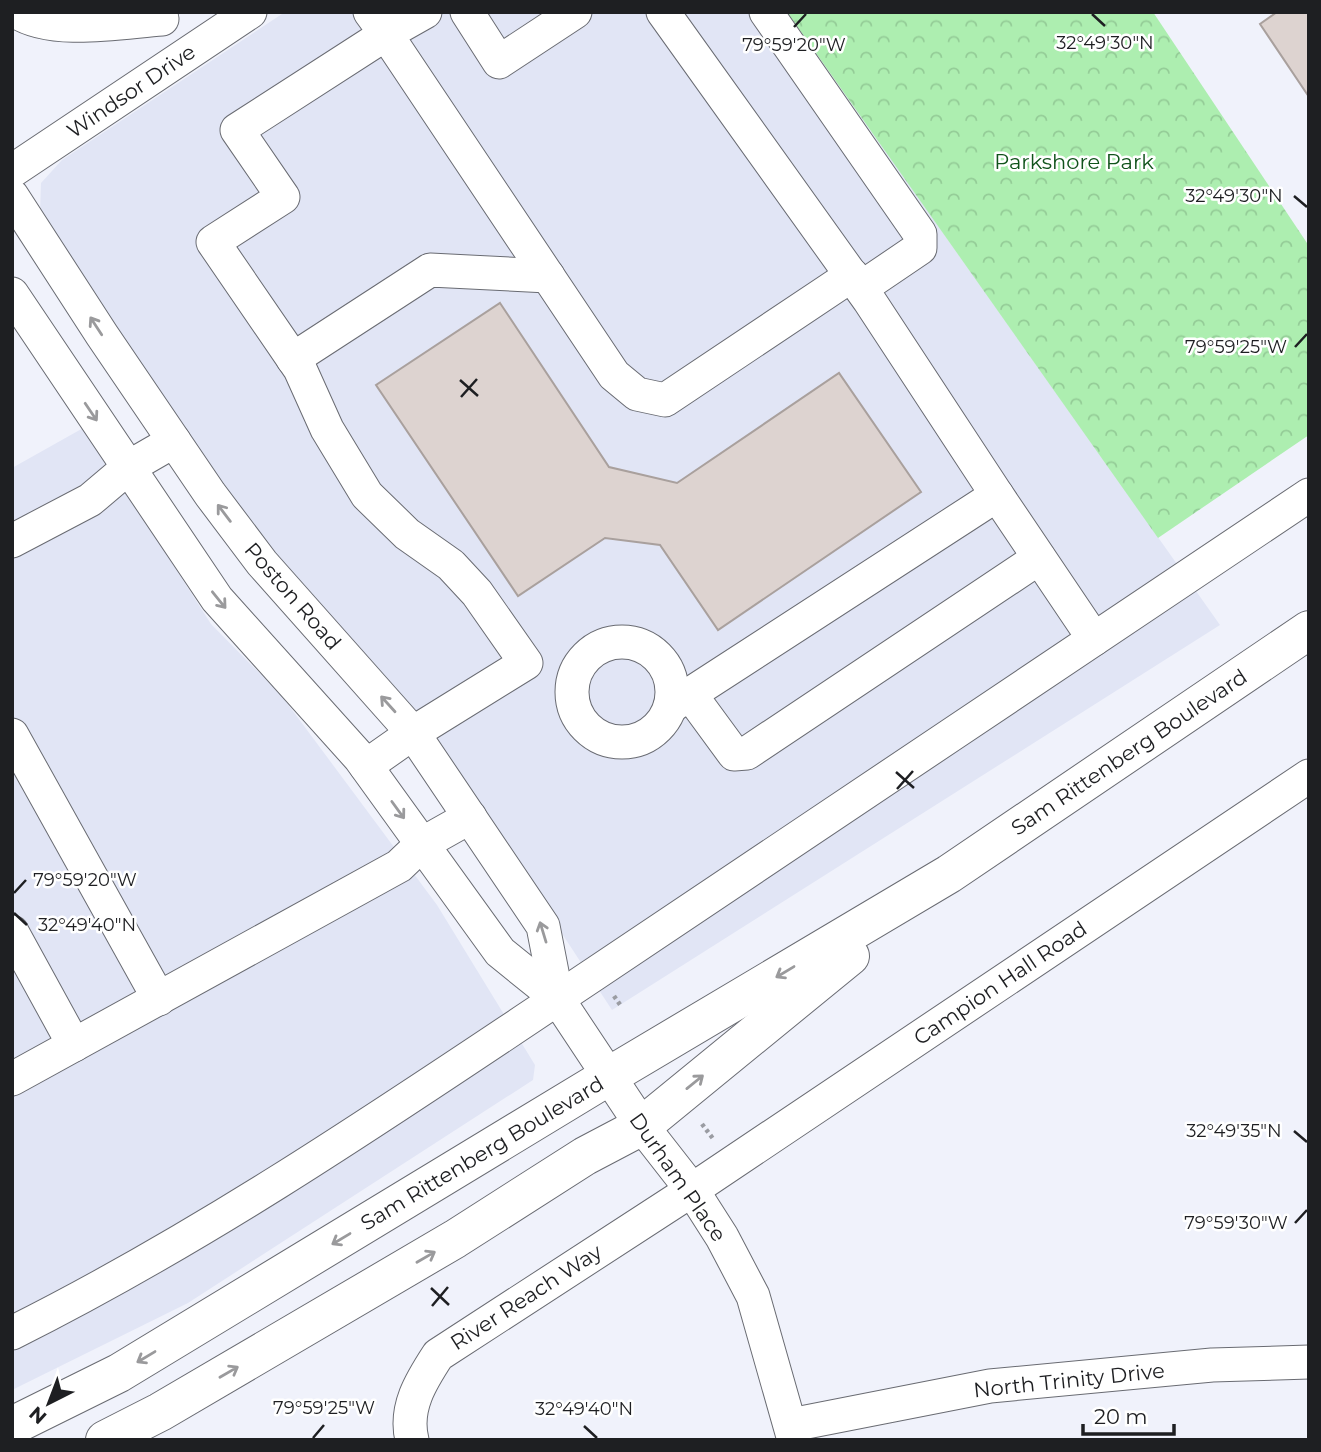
<svg xmlns="http://www.w3.org/2000/svg" width="1321" height="1452" viewBox="0 0 1321 1452" font-family="Montserrat,sans-serif">
	<style>
		.built { fill: #e1e5f5 }
		.park { fill: url(#park-crowns) }
		.building { fill: #ddd3d0; stroke: #a9a09d; stroke-width: 2 }
		.lines { fill: none; stroke-linecap: round; stroke-linejoin: round }
		.minor-casing { stroke: #696b72; stroke-width: 35 }
		.major-casing { stroke: #696b72; stroke-width: 40 }
		.path { stroke: #9a9ca2; stroke-width: 4.5; stroke-dasharray: 3.5 3.5; stroke-linecap: butt }
		.minor { stroke: #fff; stroke-width: 33 }
		.major { stroke: #fff; stroke-width: 38 }
		.oneway { stroke: #9a9a9c }
		.ticks { fill: none; stroke: #1e1f22; stroke-width: 2.5 }
		.labels { text-anchor: middle; dominant-baseline: central; stroke-width: 5; stroke-linejoin: round; paint-order: stroke }
		.street-label { font-size: 21px; fill: #1e1f22; stroke: #fff }
		.park-label { font-size: 21px; fill: #10531b; stroke: #fff }
		.ticks-label { font-size: 18px; text-anchor: middle; fill: #1e1f22; stroke: #fff; stroke-width: 5; stroke-linejoin: round; paint-order: stroke }
	</style>
	<defs>
		<pattern id="park-crowns" width="20" height="18" patternUnits="userSpaceOnUse" patternTransform="scale(1.75)"><rect width="20" height="18" fill="#adeeb0"/><path d="M2 6a3 3 0 1 1 6 0M12 15a3 3 0 1 1 6 0" fill="none" stroke="#94cc97"/></pattern>
	</defs>
	<rect width="100%" height="100%" fill="#f0f2fb"/>
	<g class="built">
		<polygon points="285,12 787,12 1220,625 612,1010 459,776 270,555 40,214 41,183 62,160"/>
		<polygon points="85,427 211,624 281,695 437,905 535,1065 533,1080 188,1303 12,1390 12,468"/>
	</g>
	<polygon class="park" points="787,12 1153,12 1309,246 1309,435 1158,538"/>
	<g class="building">
		<polygon points="1277,12 1309,12 1309,97 1260,24"/>
		<polygon points="500,303 609,467 677,483 839,373 921,492 718,630 660,545 605,538 518,596 376,385"/>
	</g>
	<g class="lines">
		<defs>
			<g id="minor">
				<path d="M17,12C53,35 121,22 162,19"/>
				<polyline points="425,12 386,34 614,375 637,394 665,400 852,275"/>
				<polyline points="467,12 499,62 575,12"/>
				<polyline points="663,12 869,300 997,495 670,707"/>
				<polyline points="766,12 920,234 920,248 861,288"/>
				<polyline points="12,171 250,12"/>
				<polyline points="12,196 102,335 210,494 262,563 413,733 543,926 557,998"/>
				<polyline points="12,294 217,599 360,758 500,952 557,998 642,1126 692,1190 722,1237 753,1296 794,1440"/>
				<polyline points="293,359 430,270 548,276"/>
				<polyline points="997,495 1094,639"/>
				<polyline points="12,541 90,500 129,467 174,441"/>
				<circle cx="622" cy="692" r="50"/>
				<polyline points="690,694 734,754 747,753 1039,558"/>
				<polyline points="12,735 159,999"/>
				<polyline points="366,766 413,733 526,663 477,593 451,565 407,534 367,495 327,429 300,369 213,242 283,197 237,130 386,34 370,12"/>
				<polyline points="12,932 74,1045"/>
				<polyline points="12,1079 399,866 422,844 470,817"/>
				<path d="M12,1333C216,1231 404,1101 593,975C832,815 1070,655 1309,495"/>
				<polyline points="791,1425 990,1386 1212,1365 1309,1362"/>
				<path d="M412,1440C404,1408 421,1381 438,1355L692,1190L1309,776"/>
			</g>
			<g id="major">
				<polyline points="12,1426 119,1373 609,1076 949,874 1309,630"/>
				<polyline points="105,1440 160,1412 455,1239 585,1156 642,1126 850,956"/>
			</g>
		</defs>
		<use href="#minor" class="minor-casing"/>
		<use href="#major" class="major-casing"/>
		<g class="path">
			<polyline points="614,996 621,1006"/>
			<polyline points="702,1124 714,1140"/>
		</g>
		<use href="#minor" class="minor"/>
		<use href="#major" class="major"/>
	</g>
	<defs><path id="oneway-shaft" d="M-6 0H5M1.5-3L5.5 0L1.5 3" fill="none" stroke-width="1.6" stroke-linecap="round" stroke-linejoin="round" transform="scale(1.75)"/></defs>
	<g class="oneway">
		<use href="#oneway-shaft" transform="translate(96 326) rotate(-123)"/>
		<use href="#oneway-shaft" transform="translate(91 412) rotate(56)"/>
		<use href="#oneway-shaft" transform="translate(224 513) rotate(-127)"/>
		<use href="#oneway-shaft" transform="translate(219 600) rotate(51)"/>
		<use href="#oneway-shaft" transform="translate(388 704) rotate(-132)"/>
		<use href="#oneway-shaft" transform="translate(398 810) rotate(54)"/>
		<use href="#oneway-shaft" transform="translate(543 932) rotate(-107)"/>
		<use href="#oneway-shaft" transform="translate(785 972) rotate(149)"/>
		<use href="#oneway-shaft" transform="translate(695 1082) rotate(-39)"/>
		<use href="#oneway-shaft" transform="translate(341 1239) rotate(149)"/>
		<use href="#oneway-shaft" transform="translate(426 1257) rotate(-30)"/>
		<use href="#oneway-shaft" transform="translate(146 1357) rotate(149)"/>
		<use href="#oneway-shaft" transform="translate(229 1372) rotate(-30)"/>
	</g>
	<path class="ticks" d="M1092,14L1105,26M794,27L806,14M1294,196L1307,207M1295,347L1307,334M460,380L478,396M461,397L477,379M896,772L914,788M897,789L913,771M14,893L26,880M14,913L27,925M1294,1131L1307,1142M1295,1223L1307,1210M431,1288L449,1305M432,1306L448,1287M584,1426L597,1438M313,1438L324,1425"/>
	<g class="labels">
		<g class="street-label">
			<text transform="translate(131 91) rotate(-34)">Windsor Drive</text>
			<text transform="translate(293 596) rotate(49)">Poston Road</text>
			<text transform="translate(1129 752) rotate(-34)">Sam Rittenberg Boulevard</text>
			<text transform="translate(1000 983) rotate(-34)">Campion Hall Road</text>
			<text transform="translate(482 1153) rotate(-31)">Sam Rittenberg Boulevard</text>
			<text transform="translate(678 1177) rotate(55)">Durham Place</text>
			<text transform="translate(526 1297) rotate(-33)">River Reach Way</text>
			<text transform="translate(1069 1380) rotate(-6)">North Trinity Drive</text>
		</g>
		<g class="park-label">
			<text x="1074" y="161">Parkshore Park</text>
		</g>
	</g>
	<g class="ticks-label">
		<text x="1105" y="49">32°49'30"N</text>
		<text x="794" y="51">79°59'20"W</text>
		<text x="1234" y="202">32°49'30"N</text>
		<text x="1236" y="353">79°59'25"W</text>
		<text x="85" y="886">79°59'20"W</text>
		<text x="87" y="931">32°49'40"N</text>
		<text x="1234" y="1137">32°49'35"N</text>
		<text x="1236" y="1229">79°59'30"W</text>
		<text x="324" y="1414">79°59'25"W</text>
		<text x="584" y="1415">32°49'40"N</text>
	</g>
	<rect width="1321" height="1452" fill="none" stroke="#1e1f22" stroke-width="28"/>
	<g transform="translate(49 1403) rotate(222)" stroke="#ffffff" stroke-width="5" paint-order="stroke">
	<path d="M0-5L12 26L0 18L-12 26Z" fill="#1e1f22"/>
	<text y="-10" font-size="19" font-weight="bold" text-anchor="middle" fill="#1e1f22">N</text>
	</g>
	<path d="M1083 1424v10h91v-10" fill="none" stroke="#1e1f22" stroke-width="3.5"/>
	<text x="1094" y="1424" font-size="21" fill="#1e1f22" stroke="#ffffff" stroke-width="5" paint-order="stroke">20 m</text>
</svg>
